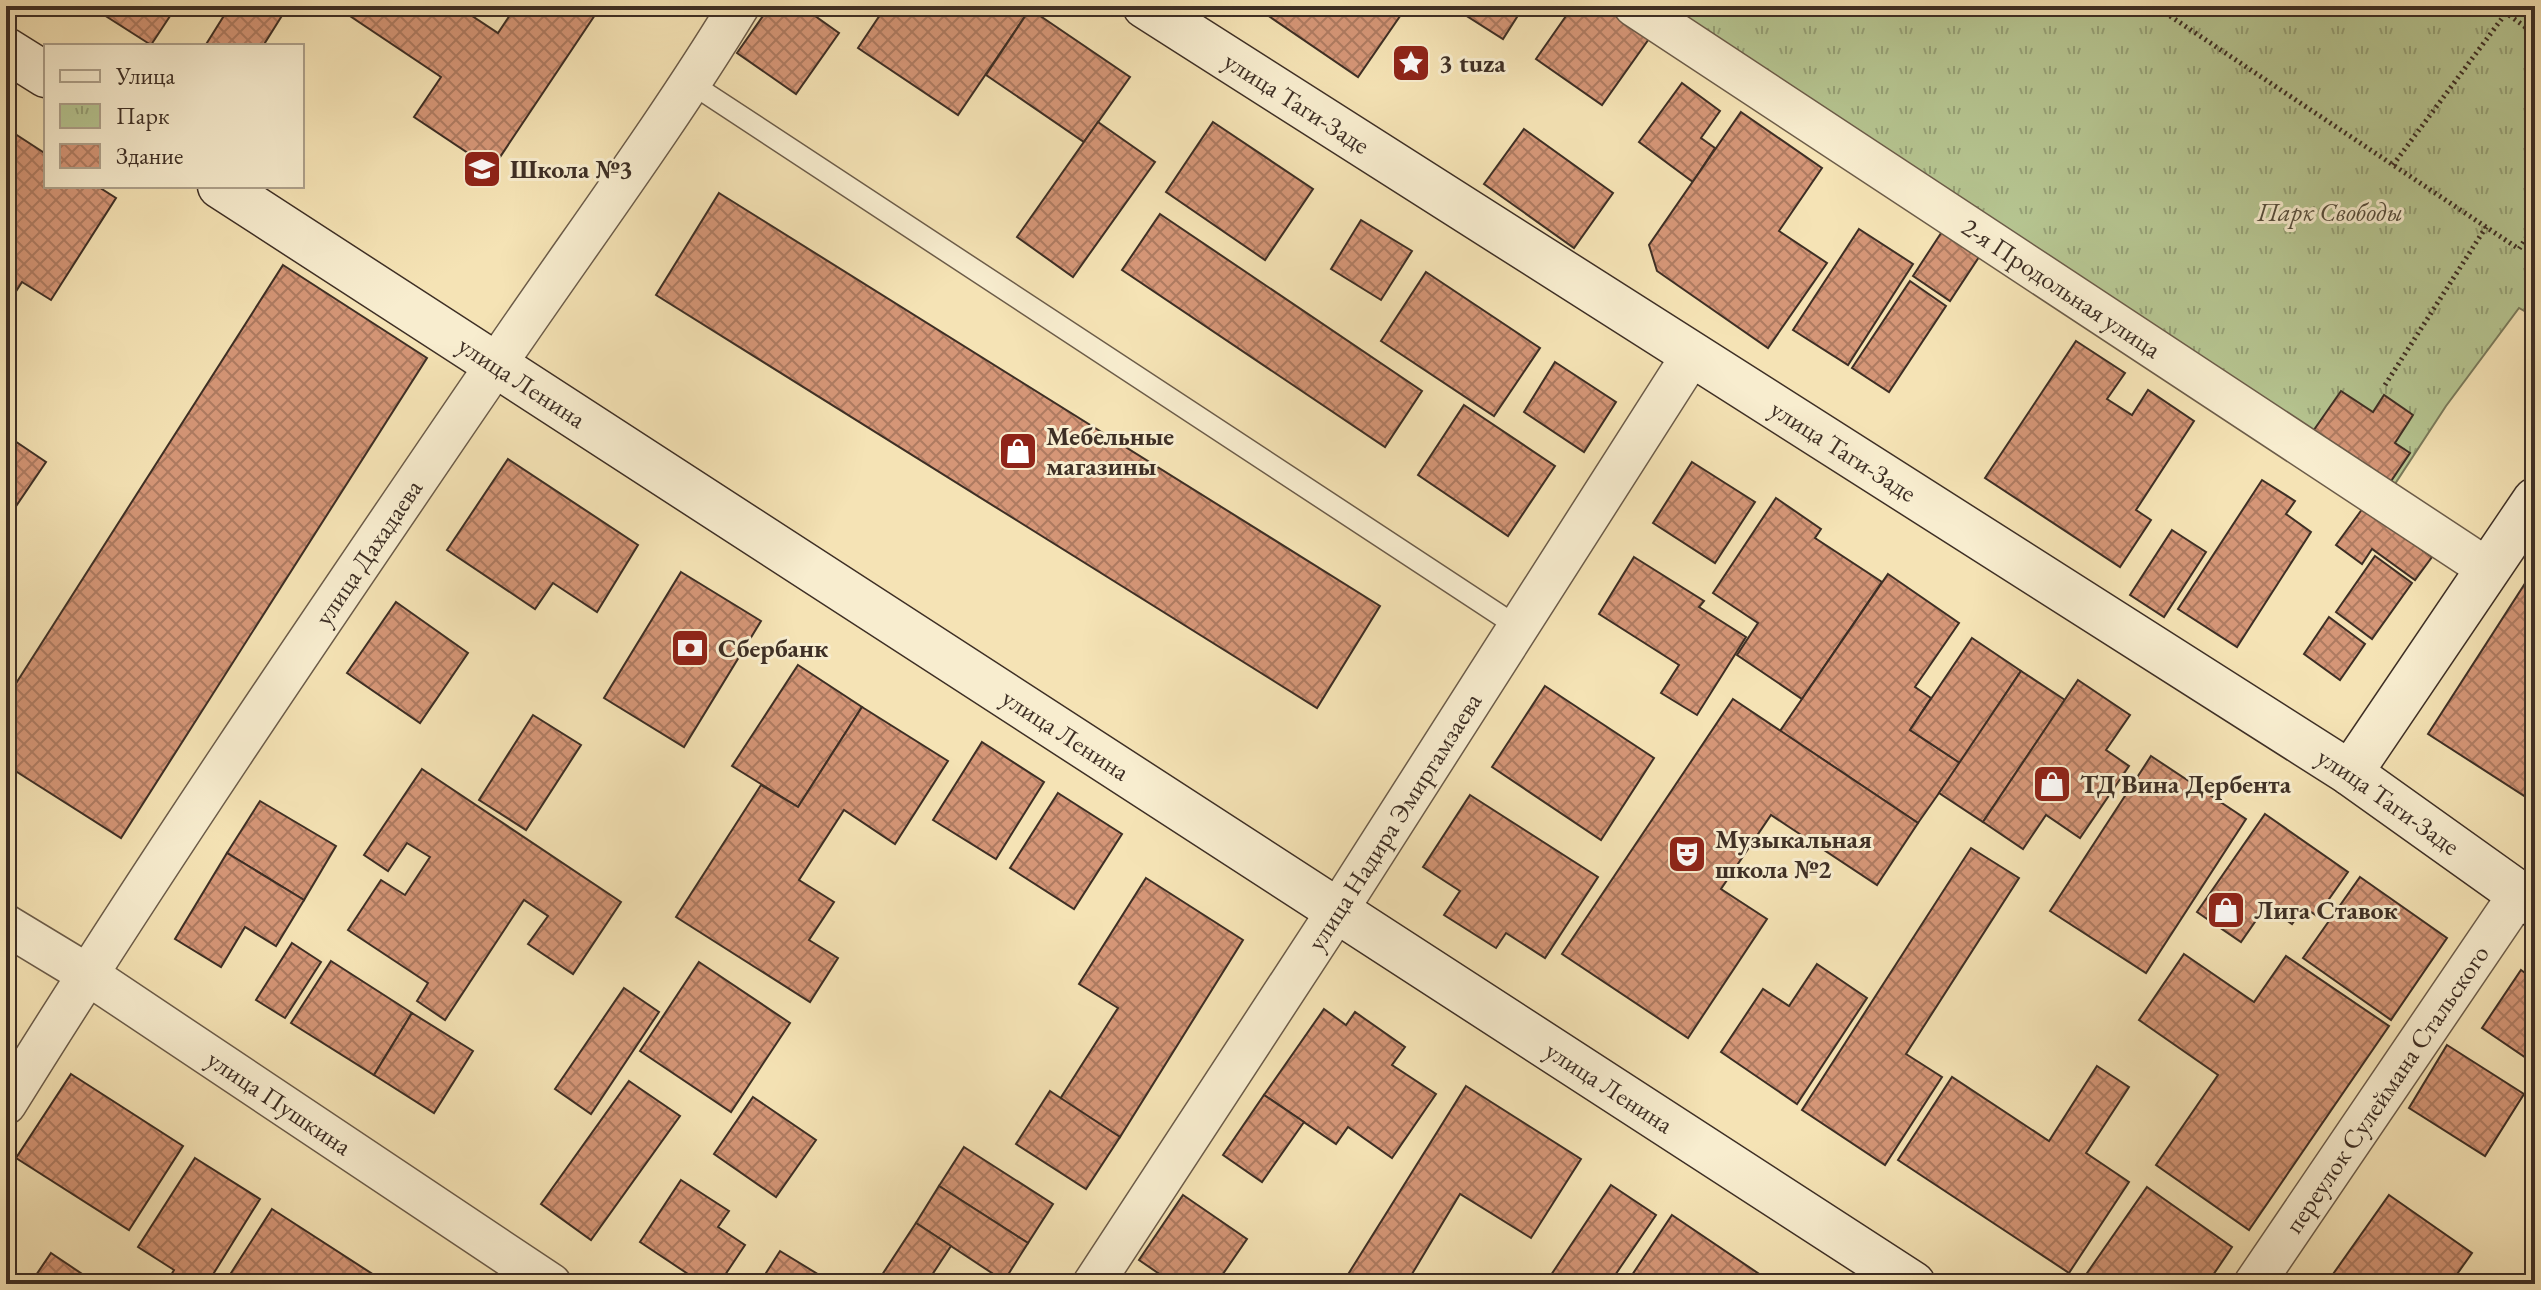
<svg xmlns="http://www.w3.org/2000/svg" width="2541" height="1290" viewBox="0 0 2541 1290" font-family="'EB Garamond',serif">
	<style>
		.park { fill: url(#park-tufts); stroke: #7a7a5b; stroke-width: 2 }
		.building { fill: url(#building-cross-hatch); stroke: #3e2f25; stroke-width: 2 }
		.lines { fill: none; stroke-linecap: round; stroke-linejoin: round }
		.lane-casing { stroke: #6c5c49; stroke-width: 23 }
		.street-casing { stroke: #6c5c49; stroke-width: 43 }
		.secondary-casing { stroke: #3e2f25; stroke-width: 47 }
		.path { stroke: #3e2f25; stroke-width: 5; stroke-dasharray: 2 4; stroke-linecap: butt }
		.lane { stroke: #f8edcf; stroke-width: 20 }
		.street { stroke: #f8edcf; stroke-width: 40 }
		.secondary { stroke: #f8edcf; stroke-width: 44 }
		.labels { text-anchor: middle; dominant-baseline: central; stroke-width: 6; stroke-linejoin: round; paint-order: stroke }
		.poi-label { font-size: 26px; font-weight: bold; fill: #3e2f25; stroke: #f8edcf; text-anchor: start }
		.street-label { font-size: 26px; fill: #3e2f25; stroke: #f8edcf }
		.park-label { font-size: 26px; font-style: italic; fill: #564d3b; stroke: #f8edcf }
	</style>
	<defs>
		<pattern id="park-tufts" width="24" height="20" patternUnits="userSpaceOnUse" patternTransform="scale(2)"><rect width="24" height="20" fill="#b6c591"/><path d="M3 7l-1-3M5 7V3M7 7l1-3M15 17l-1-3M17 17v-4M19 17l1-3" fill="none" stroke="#95a076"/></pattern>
		<pattern id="building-cross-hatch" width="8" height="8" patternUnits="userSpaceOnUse" patternTransform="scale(2)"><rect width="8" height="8" fill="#d59677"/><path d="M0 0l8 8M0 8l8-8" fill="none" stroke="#ae7b61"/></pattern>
	</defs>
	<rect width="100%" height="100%" fill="#f5e3b5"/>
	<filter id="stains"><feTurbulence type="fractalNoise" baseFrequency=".0025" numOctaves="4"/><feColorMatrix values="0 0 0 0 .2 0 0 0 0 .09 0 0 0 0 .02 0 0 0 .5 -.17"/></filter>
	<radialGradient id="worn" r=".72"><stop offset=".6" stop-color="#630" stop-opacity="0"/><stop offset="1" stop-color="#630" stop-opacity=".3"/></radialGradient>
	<polygon class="park" points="1655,6 2535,6 2535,317 2519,308 2446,406 2387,496"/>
	<g class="building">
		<polygon points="90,6 168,6 174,10 151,45"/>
		<polygon points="230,6 288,6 263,46 205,46"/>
		<polygon points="335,6 457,6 498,33 516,6 601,6 492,169 414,117 441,77"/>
		<polygon points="770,6 801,6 839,33 796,94 737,53"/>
		<polygon points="886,6 1026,6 1030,9 958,115 858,48"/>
		<polygon points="1254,6 1407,6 1358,77"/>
		<polygon points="1451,6 1524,6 1503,39"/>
		<polygon points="1573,6 1610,6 1651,36 1602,105 1536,59"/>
		<polygon points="1030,9 1130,77 1084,142 986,75"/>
		<polygon points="1682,83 1720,111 1701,138 1715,148 1693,182 1639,142"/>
		<polygon points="1741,112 1822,168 1779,231 1827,263 1768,348 1657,271 1649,245"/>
		<polygon points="1098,122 1155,162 1073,277 1017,237"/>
		<polygon points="1213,122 1313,189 1265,260 1166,192"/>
		<polygon points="6,128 46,154 46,186 97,186 116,198 51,300 22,282 6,307"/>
		<polygon points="1524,129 1613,193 1574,248 1484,184"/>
		<polygon points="719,193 1380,606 1317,708 656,295"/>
		<polygon points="1160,214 1422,391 1385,447 1122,270"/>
		<polygon points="1361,220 1412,251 1381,300 1331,269"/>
		<polygon points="1859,229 1913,264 1848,365 1793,330"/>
		<polygon points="1943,230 1981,254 1950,301 1913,276"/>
		<polygon points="283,265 427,358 121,838 6,765 6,699"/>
		<polygon points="1426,272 1540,348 1494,416 1381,341"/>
		<polygon points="1910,281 1946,306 1889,392 1852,368"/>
		<polygon points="2076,341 2125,373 2107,399 2132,415 2148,390 2194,421 2136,510 2151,520 2120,567 1985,478"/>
		<polygon points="1555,362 1616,402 1584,452 1524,412"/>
		<polygon points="2341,391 2373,412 2384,395 2413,415 2395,443 2410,453 2385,490 2309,437"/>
		<polygon points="1464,405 1555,466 1508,536 1418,475"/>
		<polygon points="6,435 46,462 6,521"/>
		<polygon points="508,459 638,545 597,612 553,583 535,609 447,550"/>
		<polygon points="1692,462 1755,502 1715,563 1653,523"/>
		<polygon points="2262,480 2295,501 2286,514 2311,532 2237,647 2178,609"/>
		<polygon points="1776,498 1821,529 1815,538 1882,582 1802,699 1737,655 1758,623 1713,593"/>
		<polygon points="2363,508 2432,557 2415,580 2372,549 2362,564 2336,545"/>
		<polygon points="2172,530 2206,552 2164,617 2130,595"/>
		<polygon points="2375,556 2412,583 2372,639 2336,612"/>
		<polygon points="1634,557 1704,601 1699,607 1746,637 1697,715 1661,693 1679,665 1599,614"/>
		<polygon points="2535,568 2535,789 2529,799 2428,734"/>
		<polygon points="681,572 761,621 684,747 604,698"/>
		<polygon points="1888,574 1959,623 1915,687 1931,698 1910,730 1960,763 1918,823 1780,731"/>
		<polygon points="396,602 468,653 420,723 347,673"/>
		<polygon points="2329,617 2365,644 2340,680 2304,654"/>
		<polygon points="1972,638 2021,671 1960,763 1910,730"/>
		<polygon points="798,665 862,707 798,807 732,766"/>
		<polygon points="2021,671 2065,700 1983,822 1939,793"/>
		<polygon points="2078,680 2130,715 2106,750 2129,766 2080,838 2046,815 2023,849 1983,822"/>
		<polygon points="1545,686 1654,758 1601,840 1492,767"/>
		<polygon points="1733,699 1918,823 1877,885 1771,815 1721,889 1767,919 1688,1038 1562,954"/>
		<polygon points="862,707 948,761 895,844 844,810 799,880 834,902 809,940 838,958 810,1002 676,917 761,785 798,807"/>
		<polygon points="533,715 581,745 526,830 479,800"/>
		<polygon points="982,742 1044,782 996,859 933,820"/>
		<polygon points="2151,756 2246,819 2146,973 2050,911"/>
		<polygon points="422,769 621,902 573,974 528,944 548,916 524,900 445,1020 417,1001 428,983 348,930 381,880 405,895 430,857 407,843 388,871 364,855"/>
		<polygon points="1058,793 1122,834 1074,909 1010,868"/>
		<polygon points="1470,795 1598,877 1545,958 1506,933 1496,948 1444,915 1460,891 1423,867"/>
		<polygon points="260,801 336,846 304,900 227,853"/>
		<polygon points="2265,814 2348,872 2317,916 2304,907 2292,924 2266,906 2241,942 2197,912"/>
		<polygon points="1971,848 2019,878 1906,1054 1942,1077 1885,1165 1802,1110"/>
		<polygon points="227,853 304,900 276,946 245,927 221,967 175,939"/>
		<polygon points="2360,877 2447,938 2391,1020 2303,958"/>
		<polygon points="1146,878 1243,940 1120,1137 1060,1099 1118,1008 1079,984"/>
		<polygon points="292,943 321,962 285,1018 256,1000"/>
		<polygon points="2184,954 2254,1002 2286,956 2389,1026 2249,1230 2156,1165 2218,1075 2139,1020"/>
		<polygon points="331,961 412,1013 374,1075 291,1023"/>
		<polygon points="699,962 790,1023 731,1112 640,1051"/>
		<polygon points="1817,964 1867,998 1797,1104 1721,1052 1763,989 1789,1006"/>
		<polygon points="2521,970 2535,980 2535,1064 2482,1028"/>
		<polygon points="624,988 659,1012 591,1114 555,1089"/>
		<polygon points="1324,1009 1346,1025 1355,1012 1405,1047 1392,1065 1436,1094 1392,1158 1348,1127 1336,1144 1264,1095"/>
		<polygon points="412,1013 473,1051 434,1113 374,1075"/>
		<polygon points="2447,1045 2524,1094 2485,1156 2409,1108"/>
		<polygon points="2097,1066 2129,1087 2086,1153 2129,1182 2069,1273 1898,1160 1952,1077 2049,1141"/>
		<polygon points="71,1074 183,1146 129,1230 16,1158"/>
		<polygon points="629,1081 680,1116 591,1240 541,1204"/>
		<polygon points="1466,1086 1581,1159 1531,1238 1460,1194 1406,1284 1342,1284"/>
		<polygon points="1050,1091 1120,1137 1086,1189 1016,1144"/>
		<polygon points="1264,1095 1304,1122 1262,1182 1223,1155"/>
		<polygon points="753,1097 816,1140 776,1197 714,1154"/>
		<polygon points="964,1147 1053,1204 1028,1243 939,1186"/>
		<polygon points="195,1158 260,1199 207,1284 166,1284 174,1270 138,1247"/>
		<polygon points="681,1180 729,1211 718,1227 745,1245 719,1284 703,1284 640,1242"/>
		<polygon points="1611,1185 1656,1215 1609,1284 1545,1284"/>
		<polygon points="939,1186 1028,1243 1004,1281 916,1223"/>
		<polygon points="2147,1187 2232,1247 2207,1284 2096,1284 2085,1276"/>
		<polygon points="1183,1195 1247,1239 1216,1284 1174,1284 1139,1260"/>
		<polygon points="2389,1195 2472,1253 2450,1284 2326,1284"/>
		<polygon points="272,1209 388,1284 224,1284"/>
		<polygon points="1672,1215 1774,1284 1626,1284"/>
		<polygon points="916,1223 951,1246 926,1284 876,1284"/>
		<polygon points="780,1251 834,1284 759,1284"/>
		<polygon points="51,1253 97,1284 30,1284"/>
	</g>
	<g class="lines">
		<defs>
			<polyline id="lane" points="692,84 1518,627"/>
			<g id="street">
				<path id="s1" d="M1634,6L2488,569"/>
				<path id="s2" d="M6,925L87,974L551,1284"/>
				<path id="s3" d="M6,1104C162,853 330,608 497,363C578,244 664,129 739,6"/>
				<path id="s4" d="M1093,1284L1337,911L1692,355"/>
				<path id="s5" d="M2254,1284L2519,894"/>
			</g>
			<g id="secondary">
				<path id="s6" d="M1145,6L2350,773L2535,905"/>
				<polyline points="6,50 46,75"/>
				<path id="s7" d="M220,186L1913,1284"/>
				<polyline points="2350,773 2535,500"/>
			</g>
		</defs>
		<use href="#lane" class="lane-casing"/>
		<use href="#street" class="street-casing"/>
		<use href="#secondary" class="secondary-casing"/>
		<g class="path">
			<polyline points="2155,6 2519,249 2535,224"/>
			<polyline points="2502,6 2506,13 2535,34"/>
			<polyline points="2393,165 2506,13"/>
			<polyline points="2385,385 2486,227"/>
		</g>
		<use href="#lane" class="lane"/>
		<use href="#street" class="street"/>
		<use href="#secondary" class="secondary"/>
	</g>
	<defs>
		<symbol id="sight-square" viewBox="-11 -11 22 22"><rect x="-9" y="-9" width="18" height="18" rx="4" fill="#8f2418" stroke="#f8edcf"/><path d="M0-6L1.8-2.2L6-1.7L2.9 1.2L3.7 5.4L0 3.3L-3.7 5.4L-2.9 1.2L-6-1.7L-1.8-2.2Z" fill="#fff"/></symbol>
		<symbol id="school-square" viewBox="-11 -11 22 22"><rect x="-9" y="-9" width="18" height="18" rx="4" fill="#8f2418" stroke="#f8edcf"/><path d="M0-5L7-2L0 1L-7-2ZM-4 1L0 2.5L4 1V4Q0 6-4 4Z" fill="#fff"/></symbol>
		<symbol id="shop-square" viewBox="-11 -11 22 22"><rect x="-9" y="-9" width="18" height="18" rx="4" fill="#8f2418" stroke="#f8edcf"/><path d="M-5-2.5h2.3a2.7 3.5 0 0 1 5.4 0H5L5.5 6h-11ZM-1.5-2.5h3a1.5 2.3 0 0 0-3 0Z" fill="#fff"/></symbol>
		<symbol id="bank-square" viewBox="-11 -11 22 22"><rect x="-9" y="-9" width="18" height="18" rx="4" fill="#8f2418" stroke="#f8edcf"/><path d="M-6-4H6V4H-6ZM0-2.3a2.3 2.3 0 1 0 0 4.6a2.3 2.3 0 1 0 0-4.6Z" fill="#fff"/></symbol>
		<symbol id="theatre-square" viewBox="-11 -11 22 22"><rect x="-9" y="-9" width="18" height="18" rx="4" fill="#8f2418" stroke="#f8edcf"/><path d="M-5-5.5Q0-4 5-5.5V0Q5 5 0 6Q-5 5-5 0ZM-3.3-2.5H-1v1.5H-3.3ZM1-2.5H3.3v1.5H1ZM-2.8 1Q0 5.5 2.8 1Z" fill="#fff"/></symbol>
	</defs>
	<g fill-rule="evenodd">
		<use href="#sight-square" x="1389" y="41" width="44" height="44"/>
		<use href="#school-square" x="460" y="147" width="44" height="44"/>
		<use href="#shop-square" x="996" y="429" width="44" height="44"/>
		<use href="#bank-square" x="668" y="626" width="44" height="44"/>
		<use href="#shop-square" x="2030" y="762" width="44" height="44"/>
		<use href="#theatre-square" x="1665" y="832" width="44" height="44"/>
		<use href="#shop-square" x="2204" y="888" width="44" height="44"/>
	</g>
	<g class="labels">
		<g class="poi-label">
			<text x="1439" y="63">3 tuza</text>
			<text x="510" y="169">Школа №3</text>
			<text x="1046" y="436">Мебельные<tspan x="1046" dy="30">магазины</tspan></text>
			<text x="718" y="648">Сбербанк</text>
			<text x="2080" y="784">ТД Вина Дербента</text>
			<text x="1715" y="839">Музыкальная<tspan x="1715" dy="30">школа №2</tspan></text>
			<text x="2254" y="910">Лига Ставок</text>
		</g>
		<g class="street-label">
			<text stroke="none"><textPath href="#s6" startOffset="180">улица Таги-Заде</textPath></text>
			<text stroke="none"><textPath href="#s1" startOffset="512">2-я Продольная улица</textPath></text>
			<text stroke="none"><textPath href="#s7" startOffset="360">улица Ленина</textPath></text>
			<text stroke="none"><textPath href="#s6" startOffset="828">улица Таги-Заде</textPath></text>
			<text stroke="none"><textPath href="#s3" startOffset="660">улица Дахадаева</textPath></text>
			<text stroke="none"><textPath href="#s7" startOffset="1008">улица Ленина</textPath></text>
			<text stroke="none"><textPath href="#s6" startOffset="1476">улица Таги-Заде</textPath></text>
			<text stroke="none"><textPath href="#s4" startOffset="552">улица Надира Эмиргамзаева</textPath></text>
			<text stroke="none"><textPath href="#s7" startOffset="1656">улица Ленина</textPath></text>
			<text stroke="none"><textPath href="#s5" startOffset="236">переулок Сулеймана Стальского</textPath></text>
			<text stroke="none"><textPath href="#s2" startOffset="326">улица Пушкина</textPath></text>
		</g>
		<g class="park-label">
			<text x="2330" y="212">Парк Свободы</text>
		</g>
	</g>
	<rect width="2541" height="1290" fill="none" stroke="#f5e3b5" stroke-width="32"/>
	<rect x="8" y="8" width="2525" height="1274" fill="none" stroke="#3e2f25" stroke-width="4"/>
	<rect x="16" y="16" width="2509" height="1258" fill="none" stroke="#3e2f25" stroke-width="2"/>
	<rect x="44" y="44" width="260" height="144" fill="#f8edcf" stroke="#aea18b" stroke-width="2"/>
	<rect x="60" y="70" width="40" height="12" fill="#f8edcf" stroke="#aea18b" stroke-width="2"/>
	<text x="116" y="84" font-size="24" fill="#3e2f25">Улица</text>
	<rect x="60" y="104" width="40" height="24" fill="url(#park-tufts)" stroke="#aea18b" stroke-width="2"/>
	<text x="116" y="124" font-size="24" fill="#3e2f25">Парк</text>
	<rect x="60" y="144" width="40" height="24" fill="url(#building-cross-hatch)" stroke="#aea18b" stroke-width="2"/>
	<text x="116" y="164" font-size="24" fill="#3e2f25">Здание</text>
	<rect width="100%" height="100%" filter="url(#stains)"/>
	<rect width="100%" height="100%" fill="url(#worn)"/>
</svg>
